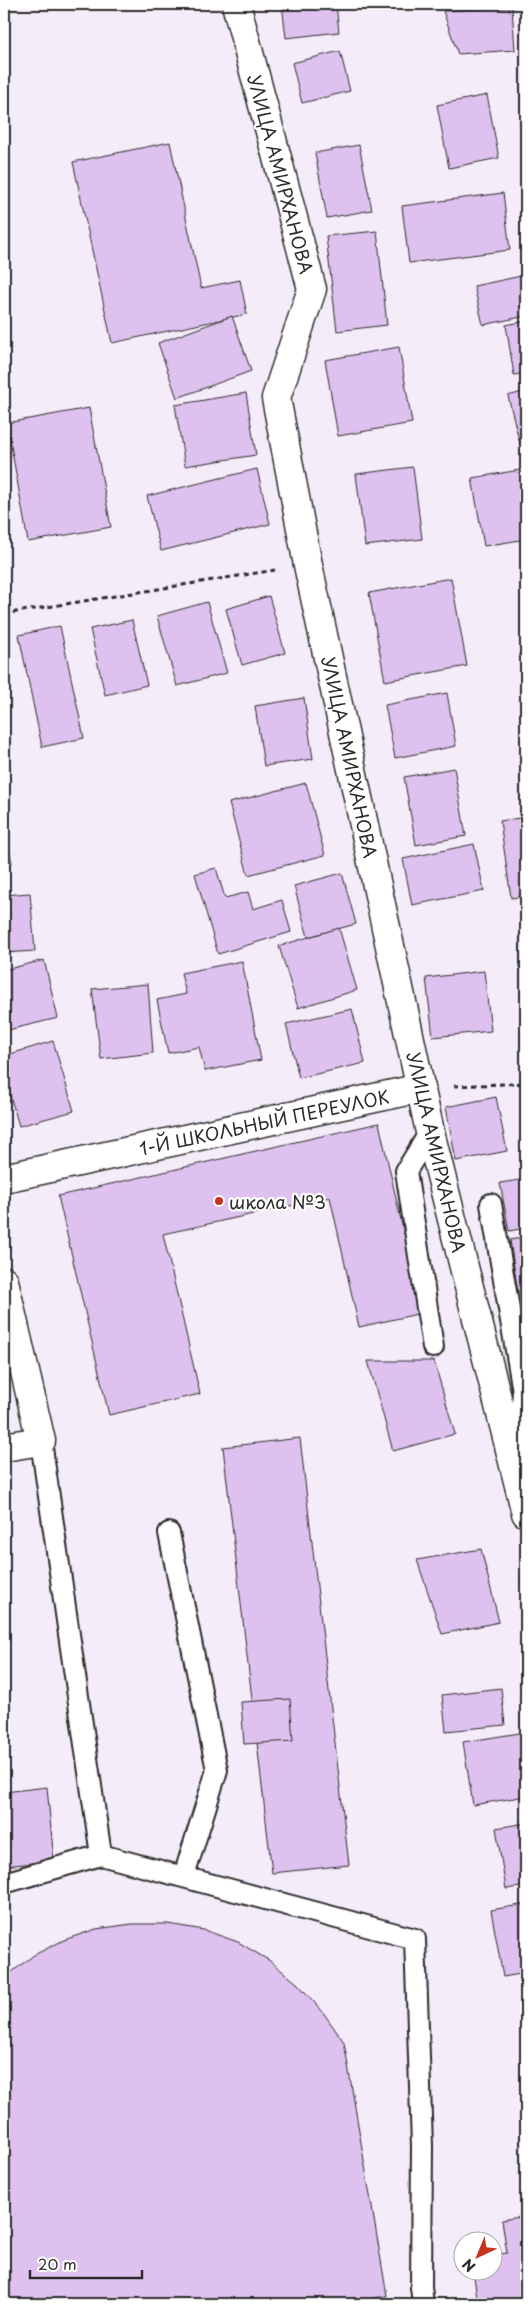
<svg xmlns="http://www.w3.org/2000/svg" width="530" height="2308" viewBox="0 0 530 2308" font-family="'Playpen Sans',sans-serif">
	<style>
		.building { fill: #dfc1ef; stroke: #2b2b2b }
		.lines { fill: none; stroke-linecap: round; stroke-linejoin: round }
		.service-casing { stroke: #2b2b2b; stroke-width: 24 }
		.minor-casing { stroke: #2b2b2b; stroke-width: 31 }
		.path { stroke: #2b2b2b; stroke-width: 3; stroke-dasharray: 5 4; stroke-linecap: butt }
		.service { stroke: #fff; stroke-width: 20 }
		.minor { stroke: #fff; stroke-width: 28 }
		.poi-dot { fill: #c8321e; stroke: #fff; stroke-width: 2 }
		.labels { text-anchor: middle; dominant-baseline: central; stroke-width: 4.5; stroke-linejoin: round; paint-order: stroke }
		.street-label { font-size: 18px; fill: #2b2b2b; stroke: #fff }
		.poi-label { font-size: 18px; fill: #2b2b2b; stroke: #fff; text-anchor: start }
	</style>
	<rect width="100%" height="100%" fill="#f5ecfa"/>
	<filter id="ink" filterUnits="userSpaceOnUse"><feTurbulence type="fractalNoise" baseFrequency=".02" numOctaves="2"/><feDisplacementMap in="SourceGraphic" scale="10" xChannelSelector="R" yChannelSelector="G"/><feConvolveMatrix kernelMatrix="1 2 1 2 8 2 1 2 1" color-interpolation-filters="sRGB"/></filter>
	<g filter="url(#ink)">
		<g class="building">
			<polygon points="282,4 336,4 339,32 286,38"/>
			<polygon points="512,7 515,50 458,54 443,11"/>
			<polygon points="340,51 350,91 302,103 292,63"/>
			<polygon points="487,95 499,158 449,168 437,105"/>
			<polygon points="170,142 201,288 240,280 247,314 112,343 73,162"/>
			<polygon points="359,145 372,210 327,218 315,153"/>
			<polygon points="503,193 510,250 409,263 402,206"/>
			<polygon points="377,231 387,325 337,331 326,236"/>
			<polygon points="526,275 526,316 483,325 474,286"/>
			<polygon points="232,316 251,371 177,398 158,343"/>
			<polygon points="526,321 526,373 514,375 506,325"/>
			<polygon points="399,347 412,423 338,436 325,360"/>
			<polygon points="526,391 526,443 520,444 508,396"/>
			<polygon points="246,393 256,455 185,466 175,405"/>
			<polygon points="89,408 111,527 28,542 7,423"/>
			<polygon points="413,467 422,539 365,546 356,474"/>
			<polygon points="257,469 270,524 161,551 147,496"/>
			<polygon points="526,469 526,539 484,546 472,478"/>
			<polygon points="451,578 467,666 385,681 369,593"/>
			<polygon points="269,596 285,653 242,665 226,609"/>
			<polygon points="207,602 227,673 177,686 157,616"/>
			<polygon points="132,620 147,685 105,695 90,629"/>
			<polygon points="60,626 84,738 42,747 19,635"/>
			<polygon points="447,693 456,746 395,758 385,705"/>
			<polygon points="304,698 313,759 264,766 255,706"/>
			<polygon points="454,768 466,836 416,845 404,777"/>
			<polygon points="306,783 325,855 248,875 229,803"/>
			<polygon points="526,817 526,896 511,898 500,821"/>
			<polygon points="4,825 12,863 4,864"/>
			<polygon points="474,844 484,891 412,905 403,859"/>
			<polygon points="216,868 225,898 248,892 253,909 282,900 291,932 218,954 195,874"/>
			<polygon points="342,873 356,924 308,937 294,886"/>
			<polygon points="30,893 35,951 4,953 4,895"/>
			<polygon points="339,928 357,990 298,1008 279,946"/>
			<polygon points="44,960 58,1018 4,1031 4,970"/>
			<polygon points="242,961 261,1060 205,1071 199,1047 168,1053 157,1000 186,994 181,973"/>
			<polygon points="484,971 491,1031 433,1037 426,978"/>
			<polygon points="148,984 153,1053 101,1059 92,989"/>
			<polygon points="352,1009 365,1063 299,1078 286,1024"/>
			<polygon points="53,1041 74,1111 19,1126 4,1075 4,1056"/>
			<polygon points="496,1097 507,1151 456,1161 446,1107"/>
			<polygon points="379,1123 422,1313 359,1327 330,1197 163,1234 200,1394 109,1415 58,1196"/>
			<polygon points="526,1179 526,1228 509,1231 500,1183"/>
			<polygon points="526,1237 526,1292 518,1293 510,1240"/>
			<polygon points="368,1361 434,1361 455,1434 393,1451"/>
			<polygon points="300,1438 349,1865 272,1873 223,1447"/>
			<polygon points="481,1549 499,1622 442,1634 417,1560"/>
			<polygon points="501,1688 505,1725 446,1731 442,1695"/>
			<polygon points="290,1699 293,1741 244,1744 241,1702"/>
			<polygon points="526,1732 526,1796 473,1805 463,1742"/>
			<polygon points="47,1787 54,1861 4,1866 4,1792"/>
			<polygon points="526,1823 526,1886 506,1889 496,1828"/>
			<polygon points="526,1904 526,1973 503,1977 491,1910"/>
			<polygon points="132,1924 168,1924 204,1930 238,1942 270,1961 298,1984 322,2011 344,2042 387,2296 336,2304 4,2304 4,1978 34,1955 64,1940 96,1929"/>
			<polygon points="526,2216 526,2304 478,2304 473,2270 492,2270 492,2255 507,2253 502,2220"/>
		</g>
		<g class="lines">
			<defs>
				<g id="service">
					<polyline points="430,1132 406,1171 433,1347"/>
					<polyline points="491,1204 523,1391 518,1460"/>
					<polyline points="169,1533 217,1770 184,1876"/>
					<polyline points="101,1855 415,1939 422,2146 421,2287 423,2304"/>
					<polyline points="4,1883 101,1855 41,1441"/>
				</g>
				<g id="minor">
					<polyline points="236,4 312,289 276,398 308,565 430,1132 526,1513"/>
					<polyline points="4,1178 421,1088"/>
					<polyline points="4,1281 41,1441 4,1447"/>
				</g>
			</defs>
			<use href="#service" class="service-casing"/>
			<use href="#minor" class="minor-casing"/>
			<g class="path">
				<polyline points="4,614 275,570"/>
				<polyline points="454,1086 526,1083"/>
			</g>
			<use href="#service" class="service"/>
			<use href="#minor" class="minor"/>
		</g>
	</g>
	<circle class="poi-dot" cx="219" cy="1201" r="5"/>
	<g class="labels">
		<g class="street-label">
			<text transform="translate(281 174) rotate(75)">УЛИЦА АМИРХАНОВА</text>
			<text transform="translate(350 757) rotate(78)">УЛИЦА АМИРХАНОВА</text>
			<text transform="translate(264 1122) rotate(-12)">1-Й ШКОЛЬНЫЙ ПЕРЕУЛОК</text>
			<text transform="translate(437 1152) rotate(77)">УЛИЦА АМИРХАНОВА</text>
		</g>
		<g class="poi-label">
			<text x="229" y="1201">школа №3</text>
		</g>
	</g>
	<rect width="530" height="2308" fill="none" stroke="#fff" stroke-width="20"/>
	<rect x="10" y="10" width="510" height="2288" fill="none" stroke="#2b2b2b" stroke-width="2" filter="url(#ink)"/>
	<g transform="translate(478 2256) rotate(224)"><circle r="24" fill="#ffffff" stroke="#aaaaaa"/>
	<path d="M0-4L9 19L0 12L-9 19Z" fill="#c8321e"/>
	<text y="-8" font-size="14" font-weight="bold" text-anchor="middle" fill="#2b2b2b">N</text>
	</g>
	<path d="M30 2270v8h112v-8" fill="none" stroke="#2b2b2b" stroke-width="2.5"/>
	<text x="38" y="2270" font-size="15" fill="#2b2b2b" stroke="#ffffff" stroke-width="4" paint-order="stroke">20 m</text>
</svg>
